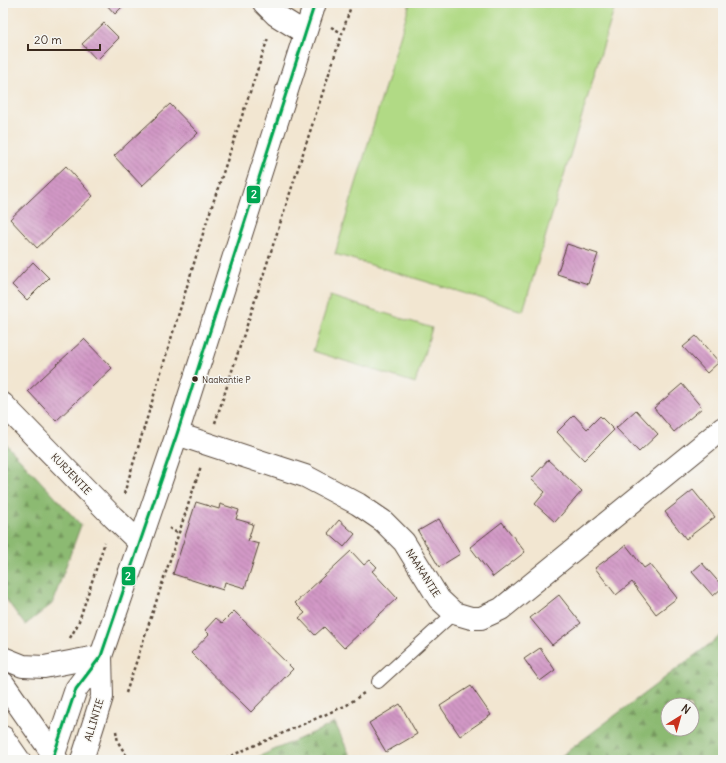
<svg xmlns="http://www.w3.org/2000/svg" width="726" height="763" viewBox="0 0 726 763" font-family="Delius,sans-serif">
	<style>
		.forest { fill: url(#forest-firs); stroke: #647248; fill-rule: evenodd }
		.park { fill: #b1da85; stroke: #768252 }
		.building { fill: url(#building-back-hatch) }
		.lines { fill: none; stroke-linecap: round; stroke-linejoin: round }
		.lane-casing { stroke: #564639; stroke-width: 14 }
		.street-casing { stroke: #564639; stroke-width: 24 }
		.secondary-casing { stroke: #564639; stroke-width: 24 }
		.path { stroke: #564639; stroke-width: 2.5; stroke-dasharray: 3 3; stroke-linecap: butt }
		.lane { stroke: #fff; stroke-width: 12 }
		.street { stroke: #fff; stroke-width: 22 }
		.secondary { stroke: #fff; stroke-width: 22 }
		.bus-1-casing { stroke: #f6f6f2; stroke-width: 6 }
		.bus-1 { stroke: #00a651; stroke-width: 3 }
		.bus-dot { fill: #3b2a1e; stroke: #f6f6f2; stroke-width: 1.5 }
		.labels { text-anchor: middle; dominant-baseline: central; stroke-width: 3; stroke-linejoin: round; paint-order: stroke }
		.bus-label { font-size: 9px; fill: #3b2a1e; stroke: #f6f6f2; text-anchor: start }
		.street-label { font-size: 10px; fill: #3b2a1e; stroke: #f6f6f2 }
		.line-badge { stroke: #f6f6f2; stroke-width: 1.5 }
		.badge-label { font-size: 11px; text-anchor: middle; font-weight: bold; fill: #fff }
	</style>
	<defs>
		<pattern id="forest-firs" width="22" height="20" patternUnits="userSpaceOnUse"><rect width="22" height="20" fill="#8cba72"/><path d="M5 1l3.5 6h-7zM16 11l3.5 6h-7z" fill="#74975d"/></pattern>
		<pattern id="building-back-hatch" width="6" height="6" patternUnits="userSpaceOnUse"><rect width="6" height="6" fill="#d298c6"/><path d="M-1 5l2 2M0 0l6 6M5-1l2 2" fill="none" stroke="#ac7ca0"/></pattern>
	</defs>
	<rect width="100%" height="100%" fill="#f6f6f2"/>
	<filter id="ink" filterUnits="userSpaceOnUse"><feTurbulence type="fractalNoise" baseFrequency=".025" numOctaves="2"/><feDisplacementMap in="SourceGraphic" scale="8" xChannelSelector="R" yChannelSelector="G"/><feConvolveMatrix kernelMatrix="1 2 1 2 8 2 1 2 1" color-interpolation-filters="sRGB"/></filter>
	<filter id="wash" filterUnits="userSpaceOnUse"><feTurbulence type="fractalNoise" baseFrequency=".012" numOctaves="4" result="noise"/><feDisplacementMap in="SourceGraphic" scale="16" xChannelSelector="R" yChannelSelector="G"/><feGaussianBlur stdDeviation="0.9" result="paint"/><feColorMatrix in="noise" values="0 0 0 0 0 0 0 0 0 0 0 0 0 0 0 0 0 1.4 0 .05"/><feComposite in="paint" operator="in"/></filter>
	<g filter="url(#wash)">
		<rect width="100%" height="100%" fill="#f2e6d1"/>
		<g class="forest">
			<polygon points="3,441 81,525 52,604 25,625 3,595"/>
			<path d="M723,634V760H556ZM668,705H692V729H668Z"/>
			<polygon points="335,723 352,760 251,760"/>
		</g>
		<g class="park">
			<polygon points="410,3 616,3 523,311 335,254"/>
			<polygon points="330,296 432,328 415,383 313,351"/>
		</g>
		<g id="blocks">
			<g class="building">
				<polygon points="105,3 126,3 115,14"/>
				<polygon points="104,23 119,38 97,60 82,44"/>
				<polygon points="170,104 198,133 142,186 114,156"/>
				<polygon points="66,166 93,196 37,248 10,219"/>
				<polygon points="567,244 598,254 588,284 557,274"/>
				<polygon points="33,262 49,278 27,300 12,285"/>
				<polygon points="696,336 719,362 707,373 683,347"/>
				<polygon points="84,339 112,368 56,421 28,391"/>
				<polygon points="682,384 702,408 674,432 654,408"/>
				<polygon points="636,410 658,434 639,452 616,428"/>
				<polygon points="574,415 587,429 600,416 614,430 584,460 557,432"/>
				<polygon points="548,460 582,491 555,522 535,504 545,492 531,479"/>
				<polygon points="693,490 715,517 686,539 665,512"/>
				<polygon points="196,502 219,509 220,504 239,510 236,519 253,524 248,541 259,544 245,588 225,582 223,590 173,574"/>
				<polygon points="439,519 460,554 439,567 418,531"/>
				<polygon points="339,520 355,534 344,547 328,533"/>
				<polygon points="502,522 525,552 493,577 470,547"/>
				<polygon points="626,545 644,568 650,564 677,598 656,614 632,582 616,595 595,568"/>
				<polygon points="351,551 364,565 370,560 377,567 372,571 397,598 344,648 324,627 315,635 299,618 305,613 295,603"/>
				<polygon points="702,563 723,587 713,596 692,572"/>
				<polygon points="559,595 581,623 552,645 530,618"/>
				<polygon points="234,611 293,669 251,712 191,653 209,634 205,630 216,618 222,623"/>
				<polygon points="540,648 555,670 540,681 524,659"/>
				<polygon points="471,686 491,715 460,736 440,706"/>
				<polygon points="400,704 417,734 386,752 369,723"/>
			</g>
		</g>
	</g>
	<g filter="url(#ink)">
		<use href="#blocks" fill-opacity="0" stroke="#564639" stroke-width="1"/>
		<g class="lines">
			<defs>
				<polyline id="lane" points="378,682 454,613"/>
				<g id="street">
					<polyline points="264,3 276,15 305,33"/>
					<polyline points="3,404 113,517 140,543"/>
					<polyline points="177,434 305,476 358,504 383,521 404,542 439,599 454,613 471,618 481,618 501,609 723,428"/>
				</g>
				<g id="secondary">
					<polyline points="3,658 23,666 44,667 101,656"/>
					<polyline points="3,683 57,760"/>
					<polyline points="3,737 19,760"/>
					<polyline points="52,760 76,689 101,656 177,434 315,3"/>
					<polyline points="82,760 102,697 101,656"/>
				</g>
			</defs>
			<use href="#lane" class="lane-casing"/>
			<use href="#street" class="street-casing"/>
			<use href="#secondary" class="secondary-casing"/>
			<g class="path">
				<polyline points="331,27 342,33"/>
				<polyline points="215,423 352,3"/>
				<polyline points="124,494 205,227 268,38"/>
				<polyline points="169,528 179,534"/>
				<polyline points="70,638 78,624 105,542"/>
				<polyline points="126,693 201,466"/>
				<polyline points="116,731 118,742 129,760"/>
				<polyline points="220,760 235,754 347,705 364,693"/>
			</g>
			<use href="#lane" class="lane"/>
			<use href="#street" class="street"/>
			<use href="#secondary" class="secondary"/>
			<defs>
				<polyline id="bus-1" points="52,760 76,689 101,656 177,434 315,3"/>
			</defs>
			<use href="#bus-1" class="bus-1-casing"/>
			<use href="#bus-1" class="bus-1"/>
		</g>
	</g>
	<circle class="bus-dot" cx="195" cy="379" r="3.5"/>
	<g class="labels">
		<g class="bus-label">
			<text x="202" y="379">Naakantie P</text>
		</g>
		<g class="street-label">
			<text transform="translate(71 474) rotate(46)">KURJENTIE</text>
			<text transform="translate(423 573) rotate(58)">NAAKANTIE</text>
			<text transform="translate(94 720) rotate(-73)">ALLINTIE</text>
		</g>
	</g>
	<g class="line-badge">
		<rect x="246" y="185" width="15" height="19" rx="4" fill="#00a651"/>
		<rect x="121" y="566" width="15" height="20" rx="4" fill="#00a651"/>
	</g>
	<g class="badge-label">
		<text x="254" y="198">2</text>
		<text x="128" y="580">2</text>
	</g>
	<rect width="726" height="763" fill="none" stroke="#f6f6f2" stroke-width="16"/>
	<g transform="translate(680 717) rotate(37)"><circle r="19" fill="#f6f6f2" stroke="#aba49d"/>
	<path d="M0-3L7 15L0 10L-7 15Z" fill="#c8321e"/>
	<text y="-6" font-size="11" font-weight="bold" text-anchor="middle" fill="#3b2a1e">N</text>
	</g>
	<path d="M28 44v6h72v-6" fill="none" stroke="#3b2a1e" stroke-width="2"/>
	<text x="34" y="44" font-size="12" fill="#3b2a1e" stroke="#f6f6f2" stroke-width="3" paint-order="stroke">20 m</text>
</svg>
